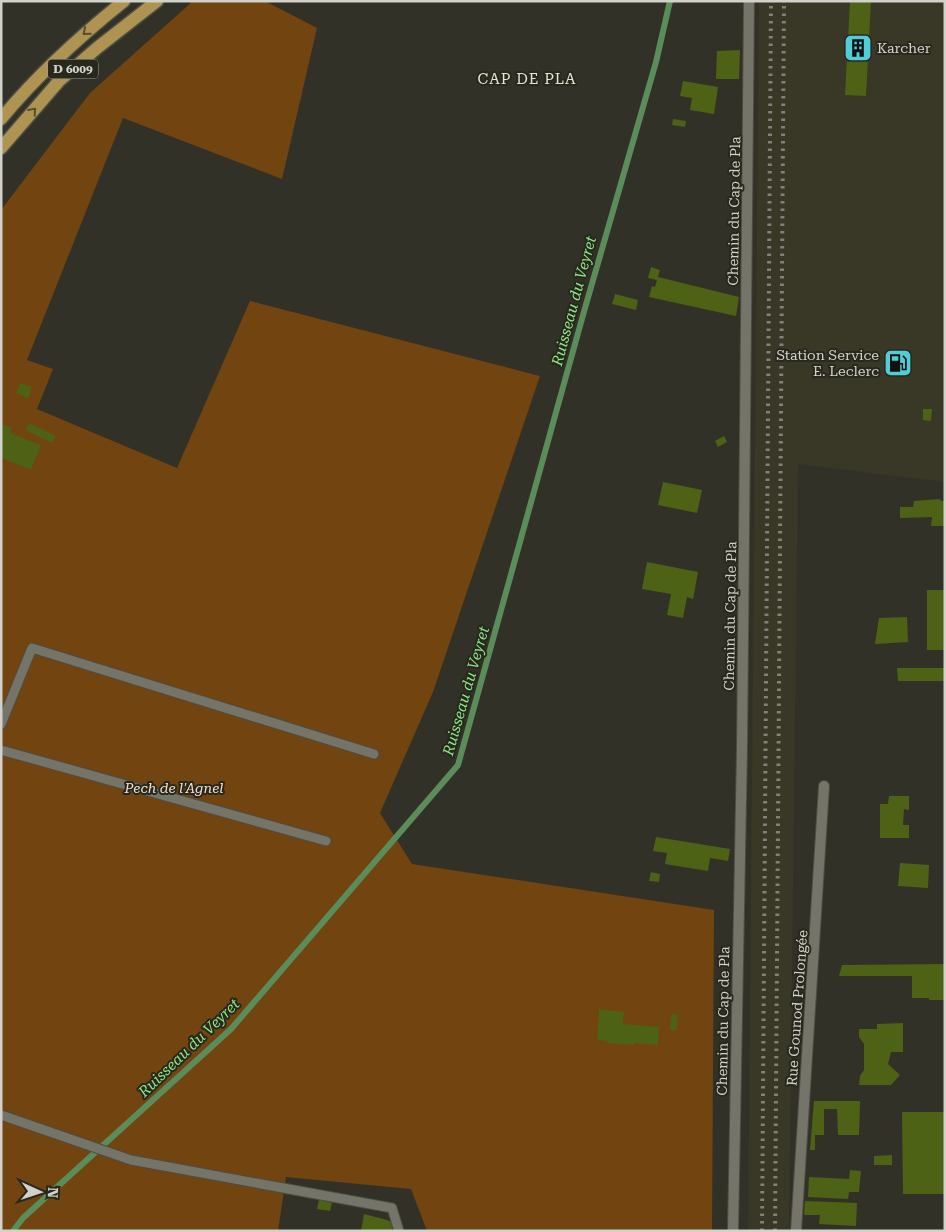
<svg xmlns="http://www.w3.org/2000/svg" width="946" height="1232" viewBox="0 0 946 1232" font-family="'Roboto Serif',serif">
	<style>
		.built { fill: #393726 }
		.green { fill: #714410 }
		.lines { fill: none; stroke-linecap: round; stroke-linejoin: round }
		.stream { stroke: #5a8d59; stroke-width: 6 }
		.building { fill: #4d6214 }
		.lane-casing { stroke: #4e4d44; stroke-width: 11 }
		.street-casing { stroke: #4e4d44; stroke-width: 12 }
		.primary-casing { stroke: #4e4d44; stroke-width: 15 }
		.lane { stroke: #757468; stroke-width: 9 }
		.street { stroke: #757468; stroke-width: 10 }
		.primary { stroke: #af9350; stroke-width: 12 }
		.rail { stroke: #828179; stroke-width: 4; stroke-dasharray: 2.5 5; stroke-linecap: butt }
		.oneway { stroke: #574d2f }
		.labels { text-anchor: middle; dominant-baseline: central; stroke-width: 4; stroke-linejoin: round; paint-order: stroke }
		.shield { fill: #28281d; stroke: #9f9f97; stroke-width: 1 }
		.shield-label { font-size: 12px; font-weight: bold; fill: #d2d2cb }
		.poi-label { font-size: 14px; fill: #d2d2cb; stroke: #28281d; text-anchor: start }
		.street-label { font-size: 14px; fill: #d2d2cb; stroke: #28281d }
		.park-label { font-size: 14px; font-style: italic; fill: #f3e0ce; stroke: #28281d }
		.neighbourhood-label { font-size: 15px; letter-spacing: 1px; fill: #e5e5d7; stroke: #28281d }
		.water-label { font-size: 15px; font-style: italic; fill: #8be989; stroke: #28281d }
	</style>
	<rect width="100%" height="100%" fill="#323127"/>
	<polygon class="built" points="759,1 945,1 945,482 798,464 789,1231 748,1231"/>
	<polygon class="green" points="193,1 265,1 317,28 282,179 123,118 27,360 53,369 37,409 177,468 250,301 540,376 433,692 380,813 412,864 714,910 712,1231 427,1231 411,1189 286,1177 278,1231 1,1231 1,210 90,93"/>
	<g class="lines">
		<polyline class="stream" points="13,1231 23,1218 231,1029 458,765 585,308 656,62 670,1"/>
	</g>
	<g class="building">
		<polygon points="850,1 871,1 866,96 845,95"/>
		<polygon points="740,50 739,79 716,79 717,51"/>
		<polygon points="683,81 718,87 714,114 690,110 692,98 680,96"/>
		<polygon points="673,119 686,121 685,127 672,125"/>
		<polygon points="651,267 660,270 658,277 739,297 736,316 649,297 652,286 655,287 657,280 648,278"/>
		<polygon points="615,294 638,300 636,310 612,304"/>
		<polygon points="20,383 32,387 28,398 16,393"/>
		<polygon points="923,409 932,409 931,421 923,420"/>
		<polygon points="29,423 56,436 52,443 25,430"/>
		<polygon points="1,424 12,428 10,433 41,445 31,470 1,458"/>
		<polygon points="724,436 727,442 718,447 715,441"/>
		<polygon points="663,482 702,490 697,513 658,505"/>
		<polygon points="940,499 941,501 945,501 945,526 931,526 932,517 900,518 900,507 913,507 914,501"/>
		<polygon points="647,562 698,572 693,599 687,597 683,618 667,615 671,594 642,589"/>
		<rect x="927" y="590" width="18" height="60"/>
		<polygon points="907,617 908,642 875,644 879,618"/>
		<polygon points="897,668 945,668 945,681 898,681"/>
		<polygon points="889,796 909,796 909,810 904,809 903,825 909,825 909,838 880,838 880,804 888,804"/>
		<polygon points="656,837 730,849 728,861 710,858 708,871 665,864 667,853 653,851"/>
		<polygon points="900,863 929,865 928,888 898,886"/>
		<polygon points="651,872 660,874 659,882 649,881"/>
		<polygon points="945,964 945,1000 929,1000 929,998 912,998 912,976 839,976 842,965"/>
		<polygon points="599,1009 624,1012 623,1024 659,1027 658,1045 634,1043 634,1045 607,1043 607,1041 597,1040"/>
		<polygon points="671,1014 678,1015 677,1030 670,1030"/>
		<polygon points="903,1023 903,1052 891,1052 888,1064 900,1075 891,1085 859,1085 860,1076 864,1070 864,1044 859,1037 859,1029 877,1029 877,1024"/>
		<polygon points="814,1101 860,1101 859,1135 838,1135 837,1109 824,1109 824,1135 815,1135 815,1150 810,1150"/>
		<polygon points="902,1112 945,1112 945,1194 903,1194"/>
		<polygon points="892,1155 892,1165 874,1165 874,1156"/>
		<polygon points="850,1170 861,1171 859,1192 849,1192 848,1199 808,1197 809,1177 849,1179"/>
		<polygon points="319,1199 332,1203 330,1211 317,1209"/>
		<polygon points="805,1201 857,1203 856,1226 819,1224 820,1215 804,1215"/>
		<polygon points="364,1214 387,1220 391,1222 393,1231 361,1231"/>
	</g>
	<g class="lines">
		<defs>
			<g id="lane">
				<polyline points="1,724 32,648 374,754"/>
				<polyline points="1,750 326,841"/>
				<polyline points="1,1115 131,1160 392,1208 399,1231"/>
			</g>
			<g id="street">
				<polyline points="733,1231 742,748 749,1"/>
				<polyline points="796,1231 824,786"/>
			</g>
			<g id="primary">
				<path d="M1,119C38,74 79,37 124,1"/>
				<polyline points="1,148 59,81 97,48 157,1"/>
			</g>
		</defs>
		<use href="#lane" class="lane-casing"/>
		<use href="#street" class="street-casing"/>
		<use href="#primary" class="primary-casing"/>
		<use href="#lane" class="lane"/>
		<use href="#street" class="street"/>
		<use href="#primary" class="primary"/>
		<g class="rail">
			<polyline points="762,1231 771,1"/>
			<polyline points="775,1231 784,1"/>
		</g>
	</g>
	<defs><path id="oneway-chevron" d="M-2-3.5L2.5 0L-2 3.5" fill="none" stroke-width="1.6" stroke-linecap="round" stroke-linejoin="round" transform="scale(1.25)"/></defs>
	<g class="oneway">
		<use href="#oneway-chevron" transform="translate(86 32) rotate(140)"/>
		<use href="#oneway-chevron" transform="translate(33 111) rotate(-49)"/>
	</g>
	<defs>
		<symbol id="building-square" viewBox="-11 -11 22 22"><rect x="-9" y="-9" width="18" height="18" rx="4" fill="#52ccd6" stroke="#28281d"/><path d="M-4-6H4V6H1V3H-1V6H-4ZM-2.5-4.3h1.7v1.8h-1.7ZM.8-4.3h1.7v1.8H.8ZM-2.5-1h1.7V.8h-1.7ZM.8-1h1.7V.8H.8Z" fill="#111"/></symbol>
		<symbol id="fuel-square" viewBox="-11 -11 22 22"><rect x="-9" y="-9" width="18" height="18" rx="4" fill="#52ccd6" stroke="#28281d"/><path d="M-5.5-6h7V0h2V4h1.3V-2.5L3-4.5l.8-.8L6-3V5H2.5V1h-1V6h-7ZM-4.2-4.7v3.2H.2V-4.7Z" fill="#111"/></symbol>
	</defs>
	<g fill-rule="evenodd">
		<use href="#building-square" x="842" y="32" width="32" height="32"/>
		<use href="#fuel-square" x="882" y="347" width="32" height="32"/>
	</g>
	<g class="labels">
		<rect class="shield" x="48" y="59.5" width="50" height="19" rx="4"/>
		<g class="shield-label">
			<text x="73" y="69">D 6009</text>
		</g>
		<g class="poi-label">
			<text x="877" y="48">Karcher</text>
			<text x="879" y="355" text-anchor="end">Station Service<tspan x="879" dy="16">E. Leclerc</tspan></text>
		</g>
		<g class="street-label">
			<text transform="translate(734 211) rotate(-89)">Chemin du Cap de Pla</text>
			<text transform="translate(730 616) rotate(-89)">Chemin du Cap de Pla</text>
			<text transform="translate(797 1008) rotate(-86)">Rue Gounod Prolongée</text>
			<text transform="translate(723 1021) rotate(-89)">Chemin du Cap de Pla</text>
		</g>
		<g class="park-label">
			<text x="174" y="788">Pech de l'Agnel</text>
		</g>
		<g class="neighbourhood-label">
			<text x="527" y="79">CAP DE PLA</text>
		</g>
		<g class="water-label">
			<text transform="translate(574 301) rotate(-75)">Ruisseau du Veyret</text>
			<text transform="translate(466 691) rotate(-74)">Ruisseau du Veyret</text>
			<text transform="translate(189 1048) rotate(-44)">Ruisseau du Veyret</text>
		</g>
	</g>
	<rect width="946" height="1232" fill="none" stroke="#d2d2cb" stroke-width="5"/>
	<g transform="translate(40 1192) rotate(93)" stroke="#28281d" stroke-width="4" paint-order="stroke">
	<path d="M0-4L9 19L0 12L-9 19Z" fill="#d2d2cb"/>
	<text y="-8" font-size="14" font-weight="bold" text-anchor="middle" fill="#d2d2cb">N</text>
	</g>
</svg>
